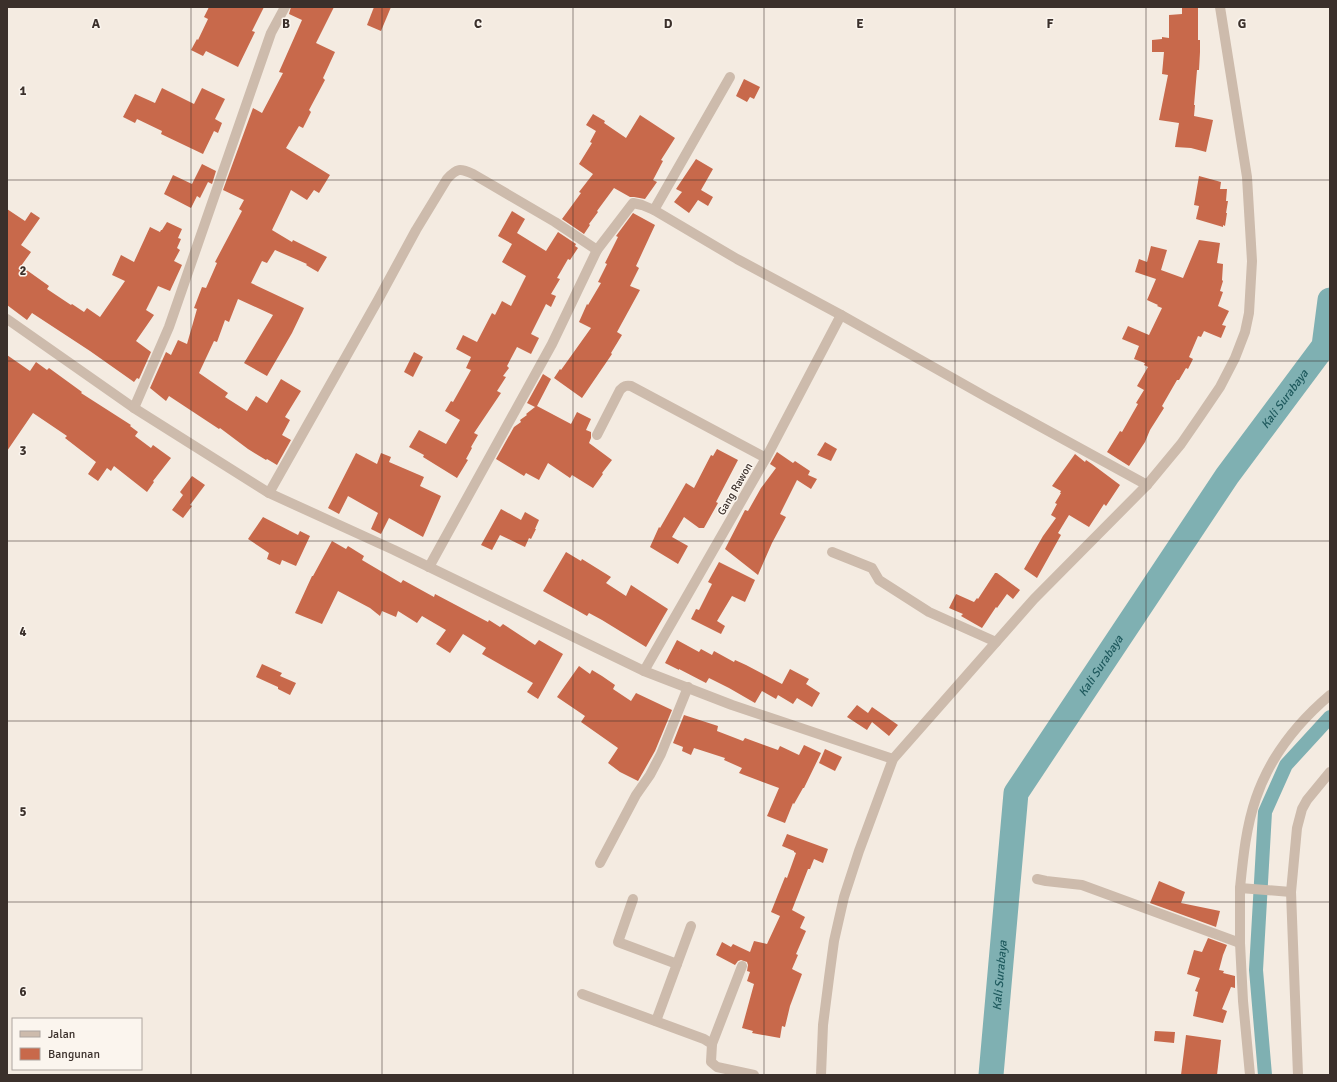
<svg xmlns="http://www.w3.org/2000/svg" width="1337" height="1082" viewBox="0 0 1337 1082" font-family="Signika,sans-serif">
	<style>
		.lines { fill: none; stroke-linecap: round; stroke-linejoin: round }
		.canal { stroke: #7fb0b2; stroke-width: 14 }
		.river { stroke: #7fb0b2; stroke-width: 25 }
		.building { fill: #c8694b }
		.minor { stroke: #cdbbac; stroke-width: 10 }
		.grid { fill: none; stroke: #3b302b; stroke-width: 1; stroke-opacity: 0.55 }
		.labels { text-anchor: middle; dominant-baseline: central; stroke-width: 3; stroke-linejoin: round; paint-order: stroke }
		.street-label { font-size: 11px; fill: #3b302b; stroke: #fbf5ee }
		.water-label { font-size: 12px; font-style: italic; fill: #1f5a5e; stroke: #fbf5ee }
		.grid-label { font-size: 13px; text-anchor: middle; font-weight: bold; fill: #3b302b; stroke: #fbf5ee; stroke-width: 3; stroke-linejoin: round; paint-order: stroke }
	</style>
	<rect width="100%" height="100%" fill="#f4ebe1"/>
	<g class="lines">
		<polyline class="canal" points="1265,1075 1256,970 1265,812 1286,765 1330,717"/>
		<path class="river" id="s1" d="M991,1075L1016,793L1227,476L1324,346L1330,300"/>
	</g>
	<g class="building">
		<polygon points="209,7 264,7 252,31 255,32 238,67 206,51 203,56 191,50 197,39 198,40 208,19 204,17"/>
		<polygon points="291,7 334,7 316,43 335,52 323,78 325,80 309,110 311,112 303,128 299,126 286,148 330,175 319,193 314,190 307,200 291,190 272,230 292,242 293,240 327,257 318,272 306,265 307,264 275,250 267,263 262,261 251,283 304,308 292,333 267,376 244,363 273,315 238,299 229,322 225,320 217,342 214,341 199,373 228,393 225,397 247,411 256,396 267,403 281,379 301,391 285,417 290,420 282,435 291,440 277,465 267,459 266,460 248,449 220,428 219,429 169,396 166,401 150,388 166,352 171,355 178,340 187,344 197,309 194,308 202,287 206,288 217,263 215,262 242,211 239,209 244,200 223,190 253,108 262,113 283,73 279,72 302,20 289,14"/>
		<polygon points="374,7 391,7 381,31 367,25"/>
		<polygon points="1182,7 1198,7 1198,40 1200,40 1200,52 1199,70 1197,70 1194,105 1195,105 1194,116 1213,120 1206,152 1191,148 1175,147 1179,123 1159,120 1168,75 1162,74 1164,52 1152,52 1152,40 1162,39 1162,37 1169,38 1169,15 1182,14"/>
		<polygon points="744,79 760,87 754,99 750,97 747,102 736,96"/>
		<polygon points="162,88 194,104 202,88 225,99 215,119 222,123 218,133 214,131 203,154 161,134 162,131 137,119 135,123 123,117 135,94 155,103"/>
		<polygon points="593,114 605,121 604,123 626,138 640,115 675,138 661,160 663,161 653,180 657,182 645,199 634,197 630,197 614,188 597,211 598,212 589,224 590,225 584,234 562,219 581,193 579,192 593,174 579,164 592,143 590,142 596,131 586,125"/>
		<polygon points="696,159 713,169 701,190 713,197 708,206 698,200 689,213 674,202 682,192 676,189"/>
		<polygon points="202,164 216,171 212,184 208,182 200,198 197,196 191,208 164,194 173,175 192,184"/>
		<polygon points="1199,176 1221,182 1220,189 1227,189 1226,201 1228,201 1226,213 1227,213 1225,226 1223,225 1223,227 1196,219 1199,206 1194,205"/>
		<polygon points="7,209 25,221 31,212 40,218 21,245 31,252 21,266 49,286 47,289 71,305 72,304 84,312 87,308 100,317 125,281 112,275 121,255 134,262 150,227 160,232 161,230 162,230 167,222 182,229 178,238 181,239 177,248 180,250 174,261 182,265 170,291 158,286 146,310 154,315 136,341 151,352 139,379 137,378 134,382 90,351 32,313 27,320 7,305"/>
		<polygon points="512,211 525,219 517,233 546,251 558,232 576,244 575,246 578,248 570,260 568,259 557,278 560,279 551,294 556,296 551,307 546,304 531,334 539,338 531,354 517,347 507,366 509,368 503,376 506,377 497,391 501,393 474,433 478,435 471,447 472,448 466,459 468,460 457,478 423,457 424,455 409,447 419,430 446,444 460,420 445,411 451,401 453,402 471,370 466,368 471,357 456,349 463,335 477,342 492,313 495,315 502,301 511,306 526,276 502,262 512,244 498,236"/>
		<polygon points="633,213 655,225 636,266 639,268 630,286 640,290 617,332 622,335 611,353 612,354 582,398 554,378 560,369 561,370 591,328 579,322 587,304 588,305 601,283 598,282 607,264 605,263 618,237 616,236"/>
		<polygon points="1199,240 1220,243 1217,263 1223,264 1222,280 1223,281 1220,291 1223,292 1218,306 1229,311 1222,325 1226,326 1221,338 1204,331 1201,337 1198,336 1189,357 1193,359 1188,369 1186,368 1179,380 1177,380 1162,406 1164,408 1150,430 1145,442 1129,466 1107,452 1120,431 1122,432 1138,404 1136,403 1144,390 1137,386 1148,367 1144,365 1145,363 1134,359 1139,346 1122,339 1128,326 1149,335 1162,308 1157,306 1158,305 1147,300 1156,279 1135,272 1139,259 1147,262 1151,246 1167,250 1161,270 1183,278"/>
		<polygon points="414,352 423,357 413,377 404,372"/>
		<polygon points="7,355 30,371 36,362 47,370 49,368 82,392 81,393 131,425 130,426 138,432 135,436 151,448 153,445 171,458 153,481 154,482 147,492 114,466 111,471 107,468 98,481 88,474 96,462 65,438 67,436 33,413 7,451"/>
		<polygon points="543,374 551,379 537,406 571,424 577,412 591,419 586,430 591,432 591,438 589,443 612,460 602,473 603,474 593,488 572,475 570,478 548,463 539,480 526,473 524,476 496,459 514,427 521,422 520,420 527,415 526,414 535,407 527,403"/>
		<polygon points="825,442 837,449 831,461 817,455"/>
		<polygon points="717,449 738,460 716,502 718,503 704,528 699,528 684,517 672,537 688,546 678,564 650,547 659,527 660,528 686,483 694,488 711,455 713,456"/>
		<polygon points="777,452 793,463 795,461 810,471 808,475 817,479 811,489 797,480 780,514 786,517 772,543 758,575 725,549 745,510 748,511 761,488 776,468 770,464"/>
		<polygon points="356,453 377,464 381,453 391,457 389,462 424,477 420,486 441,496 423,537 389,518 381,534 371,529 378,513 348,496 339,514 328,508"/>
		<polygon points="1075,454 1085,462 1086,460 1092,464 1120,485 1106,506 1104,504 1089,527 1069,515 1058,533 1061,535 1037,578 1024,569 1043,536 1056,518 1051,515 1057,504 1055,503 1061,493 1060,493 1061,491 1052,486"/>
		<polygon points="192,476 205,485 190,505 192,506 183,518 172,510 183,495 180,492"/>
		<polygon points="501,509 521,520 525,512 539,520 535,529 536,529 531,539 529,538 525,547 500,535 492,550 481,545"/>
		<polygon points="263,517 298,535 300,531 310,536 296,566 282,560 280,565 267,559 269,553 248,539"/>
		<polygon points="332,541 346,549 348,546 364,556 362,560 401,583 403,580 434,597 435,594 488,622 489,620 500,627 503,624 535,645 539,640 563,654 538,699 527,692 533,683 482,654 486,648 463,634 450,653 436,644 446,630 422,616 417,623 398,611 396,617 382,611 380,616 370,608 338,591 322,624 295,613 312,576 313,576"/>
		<polygon points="566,552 581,561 582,559 611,577 606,583 626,596 631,585 668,609 646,647 602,620 589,613 587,616 543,591"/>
		<polygon points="719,562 755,580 745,602 732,596 717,621 725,626 721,634 691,619 696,609 699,610 712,584 708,582"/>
		<polygon points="995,573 997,573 1020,590 1013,599 1007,594 997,608 996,607 982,628 961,616 963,614 949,608 956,594 974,602 977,598 978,599"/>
		<polygon points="677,640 699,652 701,649 712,655 714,651 734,662 735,660 746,665 782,684 790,669 809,679 806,684 820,693 812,707 797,698 793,704 778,695 776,699 762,691 755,703 729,688 709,678 706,683 679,669 679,670 665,663"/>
		<polygon points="262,664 282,673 280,676 296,683 290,695 278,689 278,687 256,677"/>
		<polygon points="579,666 590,674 592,670 602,676 615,685 613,689 631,701 636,693 672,710 655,751 638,781 620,772 608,763 618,748 581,722 585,716 557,697"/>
		<polygon points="857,705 868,713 872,707 898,725 889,736 872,722 867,730 847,717"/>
		<polygon points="684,715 718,726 717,731 743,741 745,738 778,750 780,746 799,755 804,745 821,753 804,788 803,788 794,804 793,803 785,823 767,816 779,788 739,773 742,768 724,760 725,758 694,748 691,755 682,751 683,747 673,743"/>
		<polygon points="825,749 842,757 835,771 819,763"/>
		<polygon points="787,834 828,849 823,863 814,859 810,869 808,869 792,910 805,917 800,928 806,931 796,954 798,955 792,969 802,974 790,1006 785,1027 782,1026 780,1038 752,1033 753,1031 742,1028 754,984 747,981 750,972 747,971 748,965 747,962 741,960 738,961 735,965 716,955 722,942 731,947 733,944 750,952 754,941 767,944 780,916 771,912 785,877 787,878 796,853 794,852 794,851 782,846"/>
		<polygon points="1159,881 1185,892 1181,903 1220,911 1216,927 1150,903"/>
		<polygon points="1208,938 1227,945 1223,955 1219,970 1224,971 1223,973 1235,976 1235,988 1231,987 1222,1009 1227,1011 1223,1023 1193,1016 1198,992 1195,991 1200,978 1187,974 1194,950 1202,952"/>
		<polygon points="1155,1031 1175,1032 1174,1043 1154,1041"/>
		<polygon points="1186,1035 1221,1040 1217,1075 1181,1075"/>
	</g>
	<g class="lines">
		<g class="minor">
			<polyline points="654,210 730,77"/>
			<polyline points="7,319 134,408 269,493 394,550 644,671 732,705 893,759"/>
			<polyline points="134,408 169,327 271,33 285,7"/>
			<path d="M597,435L620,390C624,386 626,385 631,386L766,458"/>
			<path d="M269,493L378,300L416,230L447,179C457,168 460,168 473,174L555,222L597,250"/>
			<polyline points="832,552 872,568 879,580 929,612 996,642"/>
			<polyline points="429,567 552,344 597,250 633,203 642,205 654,210 737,259 841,315 988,398 1147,485"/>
			<polyline points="644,671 766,458 841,315"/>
			<polyline points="600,863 636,795 650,775 661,754 688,687"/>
			<polyline points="1037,879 1046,881 1082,885 1240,943"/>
			<path d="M1240,888C1243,858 1246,827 1256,798C1270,757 1297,723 1330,695"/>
			<polyline points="633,899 618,942 677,964"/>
			<polyline points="582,994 704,1039 712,1044 711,1062 717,1067 754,1075"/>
			<polyline points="656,1021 691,926"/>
			<polyline points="712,1044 742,966"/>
			<polyline points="821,1075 823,1025 829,978 834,941 844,897 859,851 893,759 1034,599 1147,485 1181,444 1201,415 1220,387 1235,358 1245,332 1249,313 1252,261 1247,177 1220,7"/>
			<polyline points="1250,1075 1243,1001 1240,943 1240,888 1291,892"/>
			<polyline points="1298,1075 1291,892 1297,828 1302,809 1307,800 1330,772"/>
		</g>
	</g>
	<path class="grid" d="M191,7V1075M382,7V1075M573,7V1075M764,7V1075M955,7V1075M1146,7V1075M7,180H1330M7,361H1330M7,541H1330M7,721H1330M7,902H1330"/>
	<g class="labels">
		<g class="street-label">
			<text transform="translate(735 489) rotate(-60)">Gang Rawon</text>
		</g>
		<g class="water-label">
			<text stroke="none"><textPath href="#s1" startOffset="760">Kali Surabaya</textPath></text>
			<text stroke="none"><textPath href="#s1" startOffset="436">Kali Surabaya</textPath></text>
			<text stroke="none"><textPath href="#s1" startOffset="100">Kali Surabaya</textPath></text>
		</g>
	</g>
	<g class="grid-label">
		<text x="96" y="28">A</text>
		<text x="286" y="28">B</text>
		<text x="478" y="28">C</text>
		<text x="668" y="28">D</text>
		<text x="860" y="28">E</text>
		<text x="1050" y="28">F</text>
		<text x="1242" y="28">G</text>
		<text x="23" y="95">1</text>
		<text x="23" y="275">2</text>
		<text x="23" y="455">3</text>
		<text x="23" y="636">4</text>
		<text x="23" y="816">5</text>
		<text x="23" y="996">6</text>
	</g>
	<rect width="1337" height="1082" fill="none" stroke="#3b302b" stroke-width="16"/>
	<rect x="12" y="1018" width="130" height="52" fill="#fbf5ee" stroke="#aea6a0"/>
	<rect x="20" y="1031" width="20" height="6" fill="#cdbbac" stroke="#aea6a0"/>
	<text x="48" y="1038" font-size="12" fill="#3b302b">Jalan</text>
	<rect x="20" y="1048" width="20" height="12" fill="#c8694b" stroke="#aea6a0"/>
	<text x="48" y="1058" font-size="12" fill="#3b302b">Bangunan</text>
</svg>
